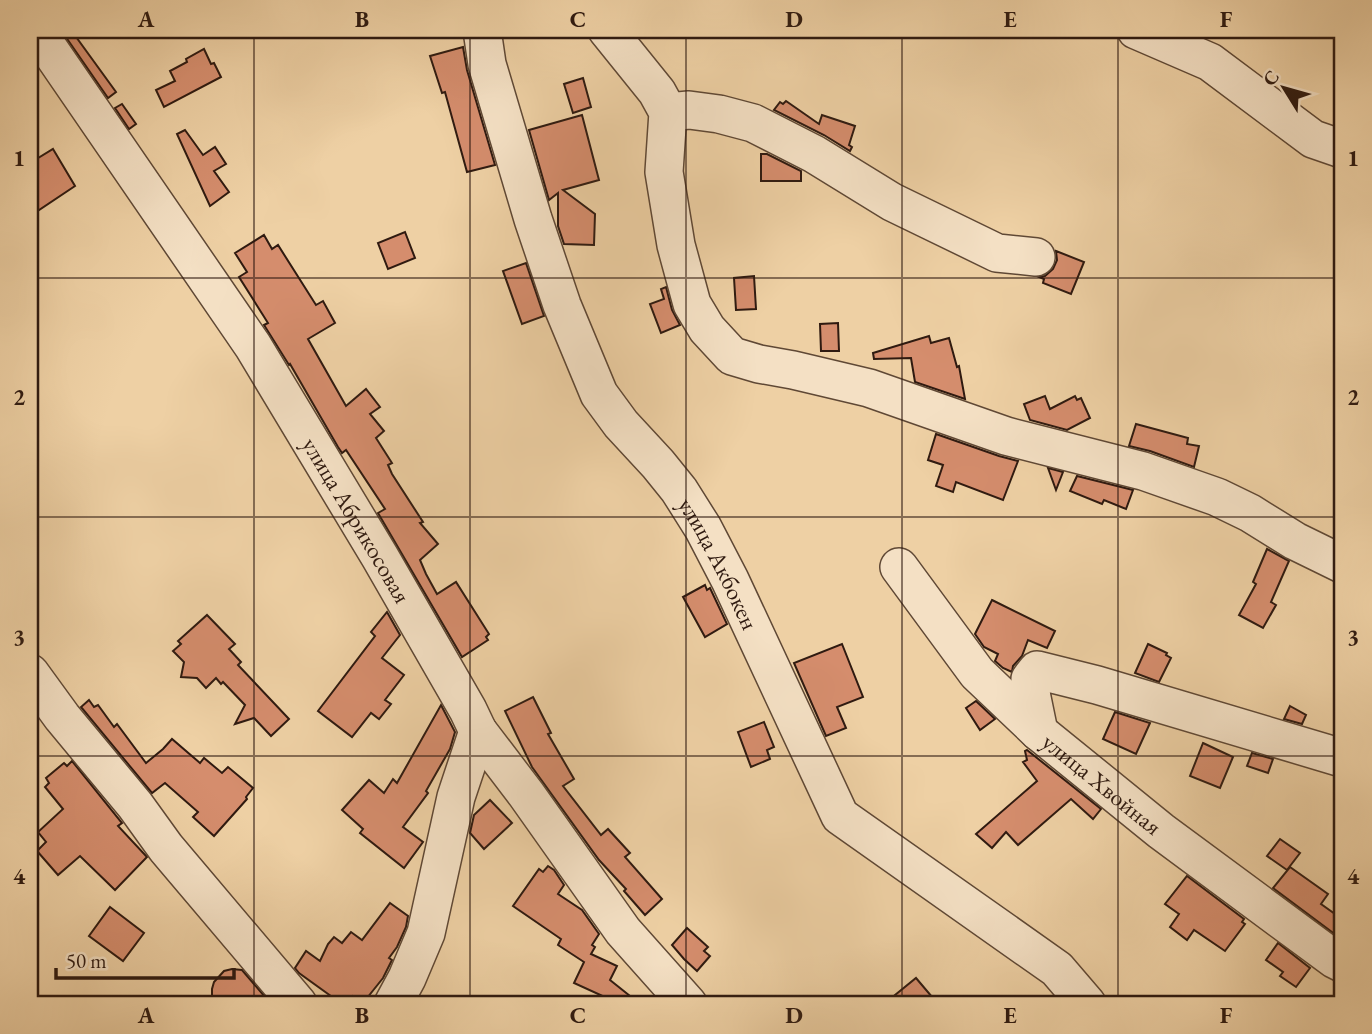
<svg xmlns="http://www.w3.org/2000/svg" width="1372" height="1034" viewBox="0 0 1372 1034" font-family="'EB Garamond',serif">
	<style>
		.building { fill: #d58d6d; stroke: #2f1a10; stroke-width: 2 }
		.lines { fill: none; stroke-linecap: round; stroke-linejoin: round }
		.minor-casing { stroke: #5f4835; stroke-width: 40 }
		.minor { stroke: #f4e0c4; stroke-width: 37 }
		.grid { fill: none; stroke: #2f1a10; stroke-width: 2; stroke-opacity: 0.55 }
		.labels { text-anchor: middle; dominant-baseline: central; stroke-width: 5; stroke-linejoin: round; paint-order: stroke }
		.street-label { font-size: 24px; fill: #2f1a10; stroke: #f4e0c4 }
		.neatline { fill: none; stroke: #2f1a10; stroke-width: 2.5 }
		.grid-label { font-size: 23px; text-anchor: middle; font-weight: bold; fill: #2f1a10 }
	</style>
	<rect width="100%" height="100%" fill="#eed0a4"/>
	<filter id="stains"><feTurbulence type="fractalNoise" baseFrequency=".00286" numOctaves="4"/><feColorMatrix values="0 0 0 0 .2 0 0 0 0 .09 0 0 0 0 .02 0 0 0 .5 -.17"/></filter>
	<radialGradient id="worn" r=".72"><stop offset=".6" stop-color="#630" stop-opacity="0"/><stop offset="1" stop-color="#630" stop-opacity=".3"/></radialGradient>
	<g class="building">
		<polygon points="61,30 71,30 116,92 108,98"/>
		<polygon points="463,47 467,70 495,165 467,172 445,92 442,93 430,56"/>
		<polygon points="204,49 211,64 214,63 221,77 164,107 156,90 175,81 170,71 187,62 186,59"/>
		<polygon points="583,78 591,107 573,113 564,84"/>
		<polygon points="786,101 819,124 822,115 855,126 849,145 852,147 850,151 824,135 774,110 780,102 783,104"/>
		<polygon points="122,104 136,124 129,129 115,108"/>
		<polygon points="582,115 599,180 563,190 595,214 594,245 564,244 558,226 558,193 549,200 529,130"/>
		<polygon points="185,130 203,155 215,147 226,164 214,171 229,192 210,206 177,134"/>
		<polygon points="53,149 75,186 36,212 30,202 30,163"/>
		<polygon points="761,154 767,154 801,171 801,181 761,181"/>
		<polygon points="405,232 415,258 388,269 378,243"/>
		<polygon points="264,235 272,249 278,245 316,305 323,301 335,323 308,339 346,406 366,389 380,407 370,414 384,431 376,438 392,463 388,465 392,474 423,522 420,523 438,544 420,560 426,574 437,594 456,582 489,634 486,637 488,640 462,657 378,513 385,509 346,450 342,453 338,447 290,364 289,365 264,325 268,323 239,277 247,272 235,253"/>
		<polygon points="1056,251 1084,262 1071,294 1043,283 1044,279 1039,277 1045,276 1053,269 1057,260"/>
		<polygon points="526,263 544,316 522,324 503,271"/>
		<polygon points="754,276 756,309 736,310 734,278"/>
		<polygon points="666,287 672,310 680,325 661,333 650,304 664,299 661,289"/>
		<polygon points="838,323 839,351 821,351 820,324"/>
		<polygon points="929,336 931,343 949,338 957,367 959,366 965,399 915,382 911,358 874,359 873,353"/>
		<polygon points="1045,396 1050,409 1075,396 1077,400 1081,398 1090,418 1067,430 1030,420 1024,404"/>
		<polygon points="1136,424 1188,438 1187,444 1199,446 1194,467 1150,451 1129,446"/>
		<polygon points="936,434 999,456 1018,461 1003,500 956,482 953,492 936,486 943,465 928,460"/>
		<polygon points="1048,468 1063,472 1056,490"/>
		<polygon points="1077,476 1133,490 1126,509 1104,500 1102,504 1070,491"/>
		<polygon points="1267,549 1289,561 1271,602 1276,605 1263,628 1239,615 1256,584 1253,582"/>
		<polygon points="705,585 707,590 710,588 727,624 705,637 683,597"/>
		<polygon points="992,600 1055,631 1047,648 1028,640 1022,656 1013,666 1012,672 1003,668 995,661 998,654 984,647 975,634"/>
		<polygon points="387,612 400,635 382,658 404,675 385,700 391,704 379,719 371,713 352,737 318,711 375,636 371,632"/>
		<polygon points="207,615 235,644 229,649 241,662 238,665 289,719 271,736 254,718 235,724 245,705 223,682 221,684 216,678 206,688 197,678 181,677 184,662 173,651 181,644 178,641"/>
		<polygon points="842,644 863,697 837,707 846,728 826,736 794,663"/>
		<polygon points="1148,644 1167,653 1166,655 1171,658 1159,682 1135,673"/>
		<polygon points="533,697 551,733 548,734 574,779 563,786 601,835 608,829 630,853 625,857 662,899 645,915 624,891 626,889 599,860 532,767 505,711"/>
		<polygon points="89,700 94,707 98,705 114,727 117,724 146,763 163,749 172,739 200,763 204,758 222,773 228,767 253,788 246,797 247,799 214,836 193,817 198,812 165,783 152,793 81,707"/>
		<polygon points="976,701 995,719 980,730 966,708"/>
		<polygon points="441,705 455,732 450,749 426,791 428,793 403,827 423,842 404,868 360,833 363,829 342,810 369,780 384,793 393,779 397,783"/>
		<polygon points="1290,706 1306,715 1302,724 1284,719"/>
		<polygon points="1115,712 1150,723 1136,754 1103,739"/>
		<polygon points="764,722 774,747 767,750 770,759 751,767 738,732"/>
		<polygon points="1203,743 1233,757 1220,788 1190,776"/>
		<polygon points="1027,750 1101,809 1093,819 1071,799 1018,845 1006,832 992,848 976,834 1037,781 1023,762 1027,760 1025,751"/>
		<polygon points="1252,753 1273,759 1268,773 1247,766"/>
		<polygon points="72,761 122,823 118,826 147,857 115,890 80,856 58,875 37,851 46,842 38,832 63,809 45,787 49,783 46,778 64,763 67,766"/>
		<polygon points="490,800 512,823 484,849 470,833 474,815"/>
		<polygon points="1280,839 1300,853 1287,870 1267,856"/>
		<polygon points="548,866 554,870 564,885 558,894 582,910 599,934 592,945 595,947 591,954 617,966 610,980 640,1004 620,1004 574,983 584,962 558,945 561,939 513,906 539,869 543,872"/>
		<polygon points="1290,867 1328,894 1321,904 1342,919 1342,935 1340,938 1273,888"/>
		<polygon points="1187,876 1244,919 1242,922 1245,924 1225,951 1194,930 1187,940 1170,927 1179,914 1165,904"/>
		<polygon points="390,903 408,916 406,927 397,947 389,958 392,960 383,978 363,1003 353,996 347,1004 342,1004 299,973 295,968 306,951 320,961 328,944 334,937 342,943 351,932 362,940"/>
		<polygon points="110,907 144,933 123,961 89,936"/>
		<polygon points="687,928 708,947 704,951 710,956 697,971 684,959 672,945"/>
		<polygon points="1278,943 1310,968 1296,987 1280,976 1283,972 1266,960"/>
		<polygon points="232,969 242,970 271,1004 215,1004 212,996 212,989 214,982 224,971"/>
		<polygon points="916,978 938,1004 884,1004"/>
	</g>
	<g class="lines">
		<defs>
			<g id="minor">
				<path id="s1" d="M36,30L253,346L380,557L468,710L478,731L526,794L623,931L688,1004"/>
				<path id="s2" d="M482,30L487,64L533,219L562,305L599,394L621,424L658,464L679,490L703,528L730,580L840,816L1057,969L1087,1004"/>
				<polyline points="607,30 657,92 668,112 664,172 676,245 692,304 707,329 732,356 759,364 793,370 869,388 1006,436 1143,471 1217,497 1250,513 1295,541 1342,564"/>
				<polyline points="1136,30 1210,62 1313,139 1342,149"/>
				<polyline points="668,112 689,110 719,114 753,123 814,154 892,202 997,253 1036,257"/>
				<path id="s3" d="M899,567L977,673L1039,732L1161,831L1334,959L1342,963"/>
				<polyline points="30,673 62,717 135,805 166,848 298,1004"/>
				<polyline points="1039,732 1031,693 1030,679 1037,670 1097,685 1342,758"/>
				<polyline points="393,1004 407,978 426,933 456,797 478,731"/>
			</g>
		</defs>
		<use href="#minor" class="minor-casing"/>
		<use href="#minor" class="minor"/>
	</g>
	<path class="grid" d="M254,30V1004M470,30V1004M686,30V1004M902,30V1004M1118,30V1004M30,278H1342M30,517H1342M30,756H1342"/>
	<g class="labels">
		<g class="street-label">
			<text stroke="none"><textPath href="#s1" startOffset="586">улица Абрикосовая</textPath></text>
			<text stroke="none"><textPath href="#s2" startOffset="592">улица Акбокен</textPath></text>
			<text stroke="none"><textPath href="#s3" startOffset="299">улица Хвойная</textPath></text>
		</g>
	</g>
	<rect width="1372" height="1034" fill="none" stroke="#eed0a4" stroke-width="77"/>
	<g transform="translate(1284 88) rotate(307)" stroke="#f4e0c4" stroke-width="5" paint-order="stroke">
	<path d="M0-5L12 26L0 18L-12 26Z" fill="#2f1a10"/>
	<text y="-10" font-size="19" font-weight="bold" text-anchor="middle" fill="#2f1a10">С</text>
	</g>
	<path d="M56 968v10h178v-10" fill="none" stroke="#2f1a10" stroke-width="3.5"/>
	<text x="66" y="968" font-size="21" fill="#2f1a10" stroke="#f4e0c4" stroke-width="5" paint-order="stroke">50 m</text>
	<rect x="38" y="38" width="1296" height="958" class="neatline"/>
	<g class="grid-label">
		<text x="146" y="27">A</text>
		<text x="362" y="27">B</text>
		<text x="578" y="27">C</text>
		<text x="794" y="27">D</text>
		<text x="1010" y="27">E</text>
		<text x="1226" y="27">F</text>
		<text x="19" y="166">1</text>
		<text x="1353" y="166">1</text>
		<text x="19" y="405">2</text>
		<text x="1353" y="405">2</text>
		<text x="19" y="645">3</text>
		<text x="1353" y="645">3</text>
		<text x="19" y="884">4</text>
		<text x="1353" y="884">4</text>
		<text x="146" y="1023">A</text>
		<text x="362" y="1023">B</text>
		<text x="578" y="1023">C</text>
		<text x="794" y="1023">D</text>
		<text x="1010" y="1023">E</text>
		<text x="1226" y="1023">F</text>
	</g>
	<rect width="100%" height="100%" filter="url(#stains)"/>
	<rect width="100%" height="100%" fill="url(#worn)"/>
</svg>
